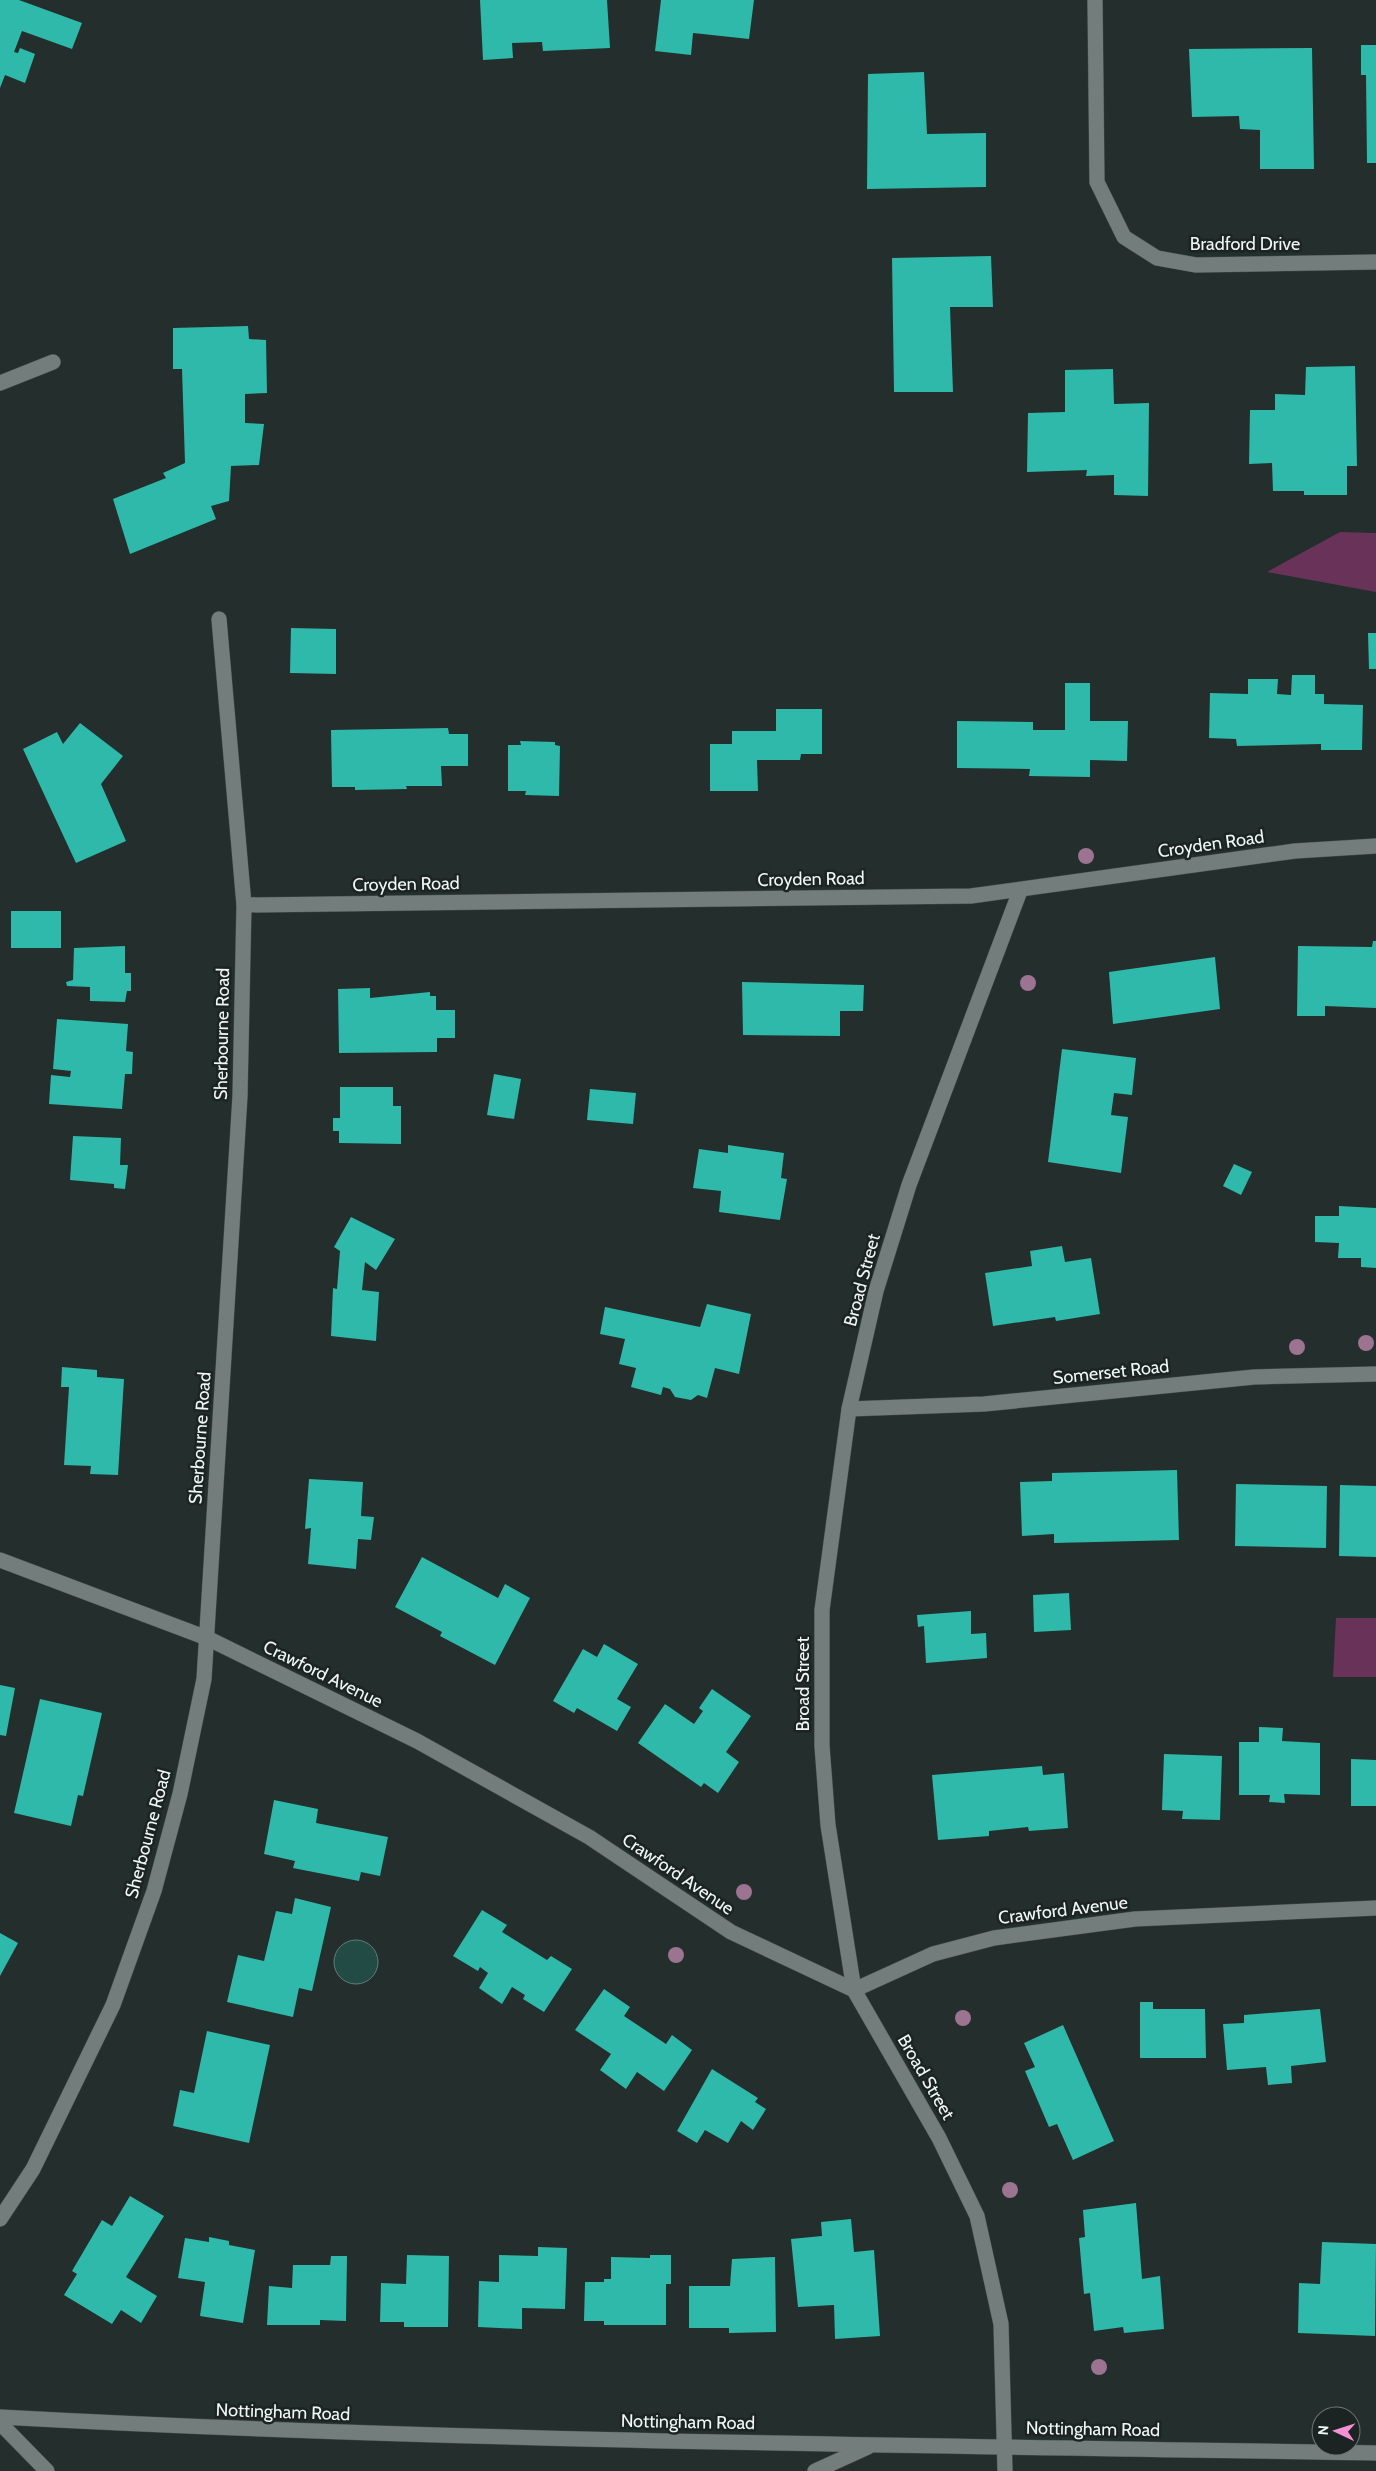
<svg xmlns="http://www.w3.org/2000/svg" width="1376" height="2471" viewBox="0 0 1376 2471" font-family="Cabin,sans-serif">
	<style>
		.green { fill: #693359 }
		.water { fill: #234b46; stroke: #607e7a }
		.building { fill: #2eb9aa }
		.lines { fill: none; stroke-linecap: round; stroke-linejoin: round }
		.minor-casing { stroke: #434c4a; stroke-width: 16 }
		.minor { stroke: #737d7b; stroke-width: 15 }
		.tree { fill: #9c7390 }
		.labels { text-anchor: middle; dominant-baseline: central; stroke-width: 5; stroke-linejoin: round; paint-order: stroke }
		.street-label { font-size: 18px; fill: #f0f6f5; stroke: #1b2422 }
	</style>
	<rect width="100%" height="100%" fill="#242e2c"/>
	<g class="green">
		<polygon points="1340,532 1376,533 1376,592 1267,572"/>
		<polygon points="1336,1618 1376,1618 1376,1677 1333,1677"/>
	</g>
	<circle class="water" cx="356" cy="1962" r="22"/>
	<g class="building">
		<polygon points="0,0 19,0 82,23 72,49 22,31 14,52 18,53 20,48 35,54 25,83 5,75 0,88"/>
		<polygon points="480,0 607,0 610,48 543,51 542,42 512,43 513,58 483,60"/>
		<polygon points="661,0 754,0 749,39 693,33 691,55 655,51"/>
		<polygon points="1361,45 1376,45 1376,163 1367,163 1366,75 1361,75"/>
		<polygon points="1312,48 1314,169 1260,169 1260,130 1240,129 1239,116 1192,117 1189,49"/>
		<polygon points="924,72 927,134 986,133 986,187 867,189 868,74"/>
		<polygon points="991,256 993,307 950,307 953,392 894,392 892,258"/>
		<polygon points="248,326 249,339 266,340 267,393 245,394 245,423 264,424 259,465 231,466 229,501 211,506 216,519 130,554 113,499 166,478 163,473 185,463 182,369 173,369 173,328"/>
		<polygon points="1355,366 1357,466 1347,466 1347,495 1304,495 1304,491 1273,491 1272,463 1249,464 1250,410 1275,410 1275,394 1305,395 1306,367"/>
		<polygon points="1113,369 1114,404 1149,403 1148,496 1114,495 1114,475 1086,476 1087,470 1027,472 1028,413 1065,412 1065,370"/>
		<polygon points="291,628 336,629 336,674 290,673"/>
		<polygon points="1368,633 1376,633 1376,669 1369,669"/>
		<polygon points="1292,675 1315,675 1315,694 1324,694 1324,704 1363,705 1362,750 1321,750 1321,744 1237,746 1236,739 1209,738 1210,693 1248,694 1248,679 1278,679 1277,694 1291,695"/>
		<polygon points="1065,683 1090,683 1090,721 1128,721 1127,761 1090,760 1090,777 1029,776 1030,769 957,768 957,721 1033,722 1033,730 1065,730"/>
		<polygon points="776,709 822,709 822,754 801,754 800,760 757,760 758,791 710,791 710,744 732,744 732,731 776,731"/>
		<polygon points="80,723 123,756 101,784 126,841 76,863 23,749 57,732 63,744"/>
		<polygon points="448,728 449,734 468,734 468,766 441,766 442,786 406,786 407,789 355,790 355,787 332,787 331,730"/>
		<polygon points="520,741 555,742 555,745 560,746 559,796 525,795 526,791 508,791 508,745 521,745"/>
		<rect x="11" y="911" width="50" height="37"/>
		<polygon points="1373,941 1376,941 1376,1008 1325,1006 1325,1016 1297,1016 1298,946 1372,947"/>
		<polygon points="125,946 125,973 131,973 131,991 127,991 125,1002 90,1001 90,987 67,986 66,982 73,980 74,948"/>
		<polygon points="1215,957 1220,1009 1113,1024 1109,972"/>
		<polygon points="742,982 864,985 863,1011 840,1011 840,1036 743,1035"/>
		<polygon points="370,988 370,998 430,992 430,996 436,996 436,1010 455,1010 455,1038 437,1038 437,1052 339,1053 338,989"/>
		<polygon points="57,1019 128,1024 126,1051 133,1052 132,1074 125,1074 122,1109 49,1104 51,1075 70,1077 71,1071 53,1069"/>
		<polygon points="1062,1049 1136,1058 1132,1095 1114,1093 1111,1115 1128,1117 1121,1173 1048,1162"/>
		<polygon points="494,1074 521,1079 514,1119 487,1115"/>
		<polygon points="340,1087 393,1087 393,1106 401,1106 401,1144 339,1143 339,1131 333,1131 333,1118 340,1118"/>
		<polygon points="590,1089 636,1093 633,1124 587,1120"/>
		<polygon points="73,1136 121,1138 120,1165 128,1165 125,1189 114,1188 114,1184 70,1180"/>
		<polygon points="728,1145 784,1153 781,1178 787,1179 780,1220 719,1212 721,1191 693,1188 699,1149 728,1153"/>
		<polygon points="1234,1164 1252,1172 1241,1195 1223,1186"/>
		<polygon points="1339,1206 1376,1208 1376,1268 1361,1267 1361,1258 1338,1258 1339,1243 1315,1242 1315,1216 1339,1216"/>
		<polygon points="351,1217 395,1239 376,1270 365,1262 362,1290 379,1292 376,1341 331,1336 333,1288 337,1289 340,1251 334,1247"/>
		<polygon points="1062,1246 1065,1262 1091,1258 1100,1314 1056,1321 1055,1317 993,1326 985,1273 1032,1266 1030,1251"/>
		<polygon points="707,1304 751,1314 739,1374 715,1368 707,1398 698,1395 691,1400 675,1397 670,1389 663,1387 661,1395 631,1387 636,1368 619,1364 625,1339 600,1334 605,1307 700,1327"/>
		<polygon points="62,1367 97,1370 97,1377 124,1379 118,1475 90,1474 91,1466 64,1465 69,1387 61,1387"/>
		<polygon points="1177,1470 1179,1540 1054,1543 1054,1534 1022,1536 1020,1482 1052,1481 1052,1473"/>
		<polygon points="309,1479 363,1482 361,1516 374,1517 371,1540 358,1539 356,1569 308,1564 311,1528 305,1529"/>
		<polygon points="1236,1484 1327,1486 1326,1548 1235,1546"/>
		<polygon points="1340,1485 1376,1486 1376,1557 1339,1556"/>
		<polygon points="422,1557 498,1598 505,1584 530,1598 495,1665 440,1636 442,1632 395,1607"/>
		<polygon points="1069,1593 1071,1630 1034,1632 1033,1595"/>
		<polygon points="971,1611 971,1634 986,1633 987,1658 926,1663 924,1626 918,1627 917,1615"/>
		<polygon points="604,1644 638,1664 617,1699 631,1707 617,1731 577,1708 574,1713 553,1701 583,1649 597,1657"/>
		<polygon points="0,1685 15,1688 6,1736 0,1735"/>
		<polygon points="712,1689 751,1716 726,1752 739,1762 718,1793 704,1783 701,1787 638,1743 665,1704 694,1724 703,1711 699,1708"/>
		<polygon points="40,1699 102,1713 83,1796 78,1795 71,1826 14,1813"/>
		<polygon points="1259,1727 1283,1728 1282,1741 1320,1743 1320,1795 1284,1794 1285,1803 1269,1802 1270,1795 1239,1795 1239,1742 1259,1742"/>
		<polygon points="1164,1754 1222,1756 1220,1820 1182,1819 1183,1811 1162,1810"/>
		<polygon points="1351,1759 1376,1760 1376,1806 1351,1806"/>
		<polygon points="1042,1766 1043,1775 1064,1773 1068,1828 1029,1831 1028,1827 989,1831 989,1836 938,1840 932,1775"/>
		<polygon points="274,1800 318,1809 316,1823 388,1837 380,1876 361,1872 359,1881 293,1868 295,1861 264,1854"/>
		<polygon points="295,1898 331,1907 312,1991 299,1988 293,2017 227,2002 238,1955 264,1961 276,1911 292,1914"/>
		<polygon points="482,1910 507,1925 502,1932 547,1960 551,1956 572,1969 544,2012 523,1999 525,1995 512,1987 502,2004 479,1988 488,1973 480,1967 478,1971 453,1956"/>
		<polygon points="0,1933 18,1943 0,1976"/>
		<polygon points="604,1989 630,2007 624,2016 666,2044 672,2035 692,2050 664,2091 637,2072 626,2089 600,2070 611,2054 575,2030"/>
		<polygon points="1140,2002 1153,2002 1153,2009 1205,2009 1206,2058 1140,2058"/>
		<polygon points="1320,2009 1326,2062 1291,2066 1292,2083 1268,2085 1266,2067 1227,2070 1223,2024 1244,2023 1244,2015"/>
		<polygon points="1063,2025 1114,2141 1073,2160 1057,2124 1049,2127 1025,2071 1035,2067 1024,2043"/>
		<polygon points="207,2031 270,2045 249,2143 173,2126 180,2090 194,2093"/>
		<polygon points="712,2069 758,2098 755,2102 766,2109 753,2130 741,2121 728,2143 705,2130 697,2143 677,2131"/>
		<polygon points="130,2196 164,2216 126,2277 157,2296 141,2323 121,2310 112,2324 64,2295 77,2274 72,2271 102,2220 112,2226"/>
		<polygon points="1136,2203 1142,2279 1160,2276 1164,2329 1124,2333 1123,2327 1094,2331 1090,2293 1084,2294 1079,2238 1085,2237 1083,2210"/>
		<polygon points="851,2219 854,2252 874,2250 880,2336 835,2339 834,2305 798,2307 791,2239 822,2236 821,2222"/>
		<polygon points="209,2237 229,2241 229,2245 255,2250 243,2323 200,2316 205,2282 178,2278 185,2238 209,2242"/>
		<polygon points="1322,2242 1376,2244 1375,2336 1298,2333 1299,2283 1320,2284"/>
		<polygon points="538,2247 567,2248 565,2309 522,2308 522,2329 478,2327 479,2281 499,2282 499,2255 538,2256"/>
		<polygon points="407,2255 449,2256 448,2327 404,2327 404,2322 380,2322 381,2283 406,2284"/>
		<polygon points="650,2255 671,2255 671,2284 666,2284 666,2325 604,2325 604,2321 584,2321 585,2282 604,2282 604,2279 611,2279 611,2257 650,2258"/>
		<polygon points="331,2256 347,2256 346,2321 320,2320 320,2325 267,2325 269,2286 292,2288 293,2265 330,2265"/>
		<polygon points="775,2257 776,2332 729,2333 729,2328 689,2328 689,2286 730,2286 732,2259"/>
	</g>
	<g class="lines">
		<defs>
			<g id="minor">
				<polyline points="1095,0 1097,182 1124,237 1157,258 1196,265 1376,262"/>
				<polyline points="0,383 53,362"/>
				<polyline points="244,905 971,896 1295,851 1376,846"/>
				<polyline points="849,1409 984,1404 1254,1377 1376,1374"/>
				<polyline points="0,1560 207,1638 417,1741 589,1837 731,1932 854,1990 933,1954 994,1938 1135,1919 1376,1908"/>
				<polyline points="0,2219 33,2169 113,2005 154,1891 180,1794 204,1679 240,1096 244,905 219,619"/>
				<path d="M0,2417C458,2442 917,2445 1376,2453"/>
				<polyline points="0,2423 47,2471"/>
				<polyline points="815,2471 868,2447"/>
				<polyline points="1005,2471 1001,2324 977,2216 939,2138 854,1990 828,1825 822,1746 822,1610 849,1409 876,1291 909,1185 1020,891"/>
			</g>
		</defs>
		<use href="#minor" class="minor-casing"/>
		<use href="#minor" class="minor"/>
	</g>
	<g class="tree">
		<circle cx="1086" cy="856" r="8"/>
		<circle cx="1028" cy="983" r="8"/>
		<circle cx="1366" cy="1343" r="8"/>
		<circle cx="1297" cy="1347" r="8"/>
		<circle cx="744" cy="1892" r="8"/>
		<circle cx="676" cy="1955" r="8"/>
		<circle cx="963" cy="2018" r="8"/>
		<circle cx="1010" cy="2190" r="8"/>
		<circle cx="1099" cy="2367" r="8"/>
	</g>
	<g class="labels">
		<g class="street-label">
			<text x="1245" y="244">Bradford Drive</text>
			<text transform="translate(1211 844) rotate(-8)">Croyden Road</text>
			<text transform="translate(811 879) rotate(-1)">Croyden Road</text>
			<text transform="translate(406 884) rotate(-1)">Croyden Road</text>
			<text transform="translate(222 1034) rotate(-89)">Sherbourne Road</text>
			<text transform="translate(862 1280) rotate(-75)">Broad Street</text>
			<text transform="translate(1111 1372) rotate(-6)">Somerset Road</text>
			<text transform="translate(200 1438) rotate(-86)">Sherbourne Road</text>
			<text transform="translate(323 1674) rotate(26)">Crawford Avenue</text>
			<text transform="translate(803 1684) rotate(-90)">Broad Street</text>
			<text transform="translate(148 1834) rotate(-75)">Sherbourne Road</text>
			<text transform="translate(678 1874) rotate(34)">Crawford Avenue</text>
			<text transform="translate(1063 1910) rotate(-7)">Crawford Avenue</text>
			<text transform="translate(926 2077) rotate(60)">Broad Street</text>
			<text transform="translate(283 2412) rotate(2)">Nottingham Road</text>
			<text transform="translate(688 2422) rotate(1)">Nottingham Road</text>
			<text transform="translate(1093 2429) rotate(1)">Nottingham Road</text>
		</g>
	</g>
	<g transform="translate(1336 2431) rotate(274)"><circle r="24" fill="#1b2422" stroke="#707876"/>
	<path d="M0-4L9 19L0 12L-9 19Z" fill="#f491d4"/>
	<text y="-8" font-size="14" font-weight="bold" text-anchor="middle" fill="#f0f6f5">N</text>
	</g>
</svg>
